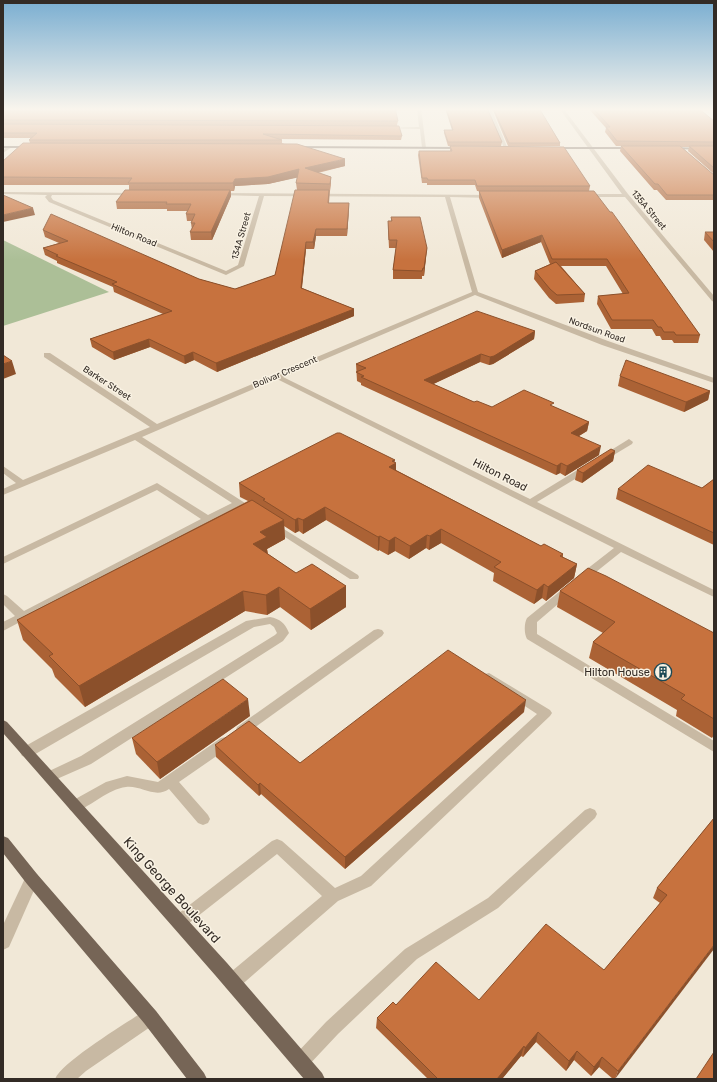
<svg xmlns="http://www.w3.org/2000/svg" width="717" height="1082" viewBox="0 0 717 1082" font-family="Rubik,sans-serif">
	<style>
		.green { fill: #acbf97 }
		.lines { fill: none; stroke-linecap: round; stroke-linejoin: round }
		.minor { fill: #c8b9a3; fill-rule: evenodd }
		.major { fill: #766556; fill-rule: evenodd }
		.wall { fill: #ab6235 }
		.shaded-wall { fill: #8b502b }
		.building { fill: #c7723e; stroke: #8b502b }
		.labels { text-anchor: middle; dominant-baseline: central; stroke-width: 3; stroke-linejoin: round; paint-order: stroke }
		.far-street-label { font-size: 9px; fill: #332b25; stroke: #f9f2e3 }
		.street-label { font-size: 11px; fill: #332b25; stroke: #f9f2e3 }
		.poi-label { font-size: 11px; fill: #332b25; stroke: #f9f2e3; text-anchor: end }
		.near-street-label { font-size: 13px; fill: #332b25; stroke: #f9f2e3 }
	</style>
	<rect width="100%" height="100%" fill="#f1e8d7"/>
	<polygon class="green" points="3,240 109,292 3,326"/>
	<g class="lines">
		<g class="minor">
			<polygon points="417,108 421,108 426,148 424,149 422,148 420,129 385,128 419,127"/>
			<polygon points="487,108 491,108 508,149 504,148"/>
			<polygon points="559,108 563,108 628,194 714,296 714,302 712,301 625,197 583,197 583,195 585,194 622,194"/>
			<polygon points="8,146 12,147 3,153 3,150"/>
			<polygon points="3,192 137,193 137,194 135,195 52,195 51,197 53,200 226,271 238,265 259,196 217,195 215,194 215,193 495,195 496,196 493,198 450,197 478,292 608,341 714,378 714,383 602,345 475,295 283,377 530,499 584,466 590,466 591,468 590,470 537,502 714,590 714,597 621,552 586,580 578,580 577,578 578,576 614,548 277,379 142,437 245,503 247,505 245,507 238,507 3,631 3,622 15,616 3,604 3,594 7,596 24,611 201,519 157,490 3,564 3,557 157,483 208,515 232,503 135,440 3,495 3,489 16,483 3,473 3,466 23,480 150,427 44,357 44,353 50,353 157,424 472,292 445,197 264,196 244,266 226,275 49,202 45,197 47,195 3,194"/>
			<polygon points="629,439 633,442 632,444 607,459 604,460 600,457"/>
			<polygon points="274,523 358,575 359,577 358,579 350,579 271,528 269,526 271,524"/>
			<path d="M568,587L572,588L573,590L572,592L537,622V634L714,741V752L527,639C524,634 524,623 527,618L564,588Z"/>
			<path d="M270,617C280,619 285,623 289,633L283,641L91,764L50,782L45,781L43,777L45,773L81,756L275,635L277,633L274,627L270,624L254,627L32,756L27,757L22,756L20,752L22,748L246,621Z"/>
			<polygon points="378,629 382,630 384,633 382,636 247,733 242,735 237,733 236,730 237,727 374,630"/>
			<polygon points="489,673 550,710 552,713 550,716 371,886 338,901 238,988 232,990 226,988 224,982 226,976 322,896 277,854 184,927 179,929 174,927 171,922 174,917 272,841 277,839 282,841 335,888 361,876 537,714 485,680 483,677 485,674"/>
			<path d="M226,737L231,738L232,742L231,746L179,782L208,815L210,819L208,823L203,825L198,823L169,789C155,799 141,785 126,787C108,789 92,806 75,812L70,810L68,806L70,802L106,782L127,776L158,782L221,738Z"/>
			<polygon points="590,808 595,810 597,814 595,818 498,908 417,959 338,1034 307,1067 301,1070 295,1067 292,1061 295,1055 326,1022 405,949 488,898 585,810"/>
			<polygon points="32,872 37,874 39,879 9,947 3,950 3,925 27,874"/>
			<path d="M150,1009L156,1011L158,1017L156,1023L86,1071L77,1079H55C63,1061 125,1024 144,1011Z"/>
		</g>
		<g class="major">
			<polygon points="3,146 32,146 34,147 32,148 3,148"/>
			<polygon points="294,146 462,147 464,148 462,149 296,148"/>
			<polygon points="550,147 634,147 636,148 634,149 552,149"/>
			<polygon points="668,147 714,148 714,150 670,149"/>
			<polygon points="3,720 7,722 227,963 322,1073 325,1079 304,1079 215,975 3,733"/>
			<polygon points="3,836 8,838 37,874 156,1011 204,1073 207,1079 187,1079 144,1023 27,884 3,853"/>
		</g>
	</g>
	<g class="wall">
		<polygon points="445,108 487,108 502,142 501,146 448,146 444,133 444,130 452,130"/>
		<polygon points="492,108 539,108 560,143 560,146 508,146"/>
		<polygon points="588,108 698,108 714,121 714,174 688,151 689,147 681,147 714,175 714,200 666,200 657,190 654,190 620,151 621,146 616,146 605,132 606,128"/>
		<polygon points="3,109 398,121 397,125 402,136 401,140 279,139 282,140 282,143 345,166 318,173 331,177 331,185 330,191 329,203 349,203 347,236 316,236 314,249 306,249 302,288 354,309 354,316 217,372 194,360 185,364 150,347 114,360 92,347 90,339 163,314 114,292 113,287 57,263 57,261 45,255 43,248 59,243 45,237 43,230 199,279 235,289 275,275 297,190 296,183 298,177 268,184 235,186 234,191 231,191 231,196 212,240 191,240 190,232 192,230 191,223 192,221 187,221 186,214 187,211 167,211 167,209 117,209 116,202 129,190 129,185 3,185 3,161 30,143 29,140 31,138 3,138"/>
		<polygon points="450,146 590,186 589,191 700,335 698,343 674,343 672,340 662,340 660,336 656,336 652,329 611,329 597,304 598,296 623,294 606,266 561,266 585,294 584,302 556,304 549,298 534,279 535,271 550,264 541,242 502,258 479,198 479,191 477,191 475,185 427,185 427,183 422,183 418,155 419,151 450,151"/>
		<polygon points="391,217 427,248 424,276 422,276 422,279 393,279 393,270 396,248 389,248 388,228 388,221 391,221"/>
		<polygon points="705,232 714,232 714,252 704,240"/>
		<polygon points="535,331 534,339 493,364 489,365 480,362 433,384 474,402 492,407 554,407 589,422 587,431 579,436 599,455 565,476 560,473 556,475 361,385 361,383 357,381 356,364"/>
		<polygon points="620,376 710,391 708,400 684,412 618,386"/>
		<polygon points="615,451 613,461 582,483 575,480 577,470"/>
		<polygon points="394,463 396,470 541,546 563,554 563,557 577,564 574,578 546,601 542,598 534,604 493,581 494,573 441,543 429,550 426,548 409,559 395,551 388,555 379,550 378,551 326,520 303,534 299,531 295,533 284,526 285,539 267,549 268,554 296,573 346,586 346,607 311,630 280,607 267,615 245,611 85,707 55,677 52,669 23,640 17,620 248,501 240,497 239,483"/>
		<polygon points="714,479 714,545 616,499 618,489 702,488"/>
		<polygon points="560,591 714,633 714,735 712,738 676,716 677,710 589,658 593,642 603,633 557,607"/>
		<polygon points="524,712 345,869 261,794 259,796 216,757 215,745 300,763"/>
		<polygon points="250,716 160,779 136,754 132,738"/>
		<polygon points="714,818 615,1079 613,1079 599,1067 591,1076 574,1060 566,1071 536,1042 523,1057 521,1056 502,1079 428,1079 376,1028 377,1018 396,1005 479,1000 604,970 660,903 653,898 657,888"/>
	</g>
	<g class="shaded-wall">
		<polygon points="345,159 345,166 305,175 305,168"/>
		<polygon points="299,169 300,177 268,184 235,186 234,191 233,183 235,179"/>
		<polygon points="230,190 231,196 212,240 211,232"/>
		<polygon points="349,203 349,210 347,236 347,229"/>
		<polygon points="33,208 35,215 3,222 3,215"/>
		<polygon points="316,229 316,236 314,249 313,242"/>
		<polygon points="542,235 541,242 502,258 502,250"/>
		<polygon points="306,242 306,249 301,295 301,288"/>
		<polygon points="427,248 426,256 424,276 424,268"/>
		<polygon points="354,309 354,316 217,372 216,363"/>
		<polygon points="535,331 534,339 493,364 489,365 490,357"/>
		<polygon points="149,339 150,347 114,360 113,352"/>
		<polygon points="193,352 194,360 185,364 184,356"/>
		<polygon points="481,354 480,362 423,389 424,380"/>
		<polygon points="12,361 16,374 3,379 3,364"/>
		<polygon points="710,391 708,400 684,412 686,402"/>
		<polygon points="589,422 587,431 569,442 571,433"/>
		<polygon points="601,446 599,455 565,476 567,466"/>
		<polygon points="615,451 613,461 582,483 583,473"/>
		<polygon points="395,460 394,464 396,463 396,476 389,467 392,461"/>
		<polygon points="561,463 560,473 556,475 557,466"/>
		<polygon points="325,507 326,520 303,534 303,520"/>
		<polygon points="298,518 299,531 295,533 295,520"/>
		<polygon points="284,520 285,539 267,549 268,557 253,544 260,532"/>
		<polygon points="441,529 441,543 429,550 430,536"/>
		<polygon points="427,535 426,548 409,559 410,546"/>
		<polygon points="380,536 379,550 378,551 378,537"/>
		<polygon points="395,537 395,551 388,555 389,541"/>
		<polygon points="577,564 574,578 546,601 548,587"/>
		<polygon points="544,584 542,598 534,604 537,590"/>
		<polygon points="346,586 346,607 311,630 310,609"/>
		<polygon points="279,587 280,607 267,615 266,595"/>
		<polygon points="243,591 245,611 85,707 79,686"/>
		<polygon points="248,699 250,716 160,779 157,762"/>
		<polygon points="526,700 524,712 345,869 345,857"/>
		<polygon points="260,783 261,794 259,796 258,785"/>
		<polygon points="714,945 714,949 615,1079 618,1071"/>
		<polygon points="538,1032 536,1042 523,1057 525,1048"/>
		<polygon points="524,1046 521,1056 502,1079 497,1079"/>
		<polygon points="577,1051 574,1060 566,1071 569,1061"/>
		<polygon points="602,1057 599,1067 591,1076 594,1067"/>
	</g>
	<g class="building">
		<polygon points="251,108 395,108 398,121 3,120 3,109 241,109"/>
		<polygon points="446,108 487,108 502,142 448,142 444,130 453,130"/>
		<polygon points="493,108 539,108 560,143 509,143"/>
		<polygon points="593,108 698,108 714,121 714,142 617,141 606,127 610,127"/>
		<polygon points="3,124 399,126 402,136 263,134 282,140 29,140 37,133 3,133"/>
		<polygon points="23,143 297,144 345,159 305,168 331,177 330,184 296,183 299,169 268,177 235,179 233,183 128,183 132,178 3,177 3,161"/>
		<polygon points="450,146 564,147 590,186 477,186 475,180 428,180 427,178 422,178 419,151 452,151"/>
		<polygon points="621,146 680,146 714,175 714,195 667,195 658,184 655,184"/>
		<polygon points="689,146 714,146 714,168"/>
		<polygon points="125,190 230,190 211,232 190,232 195,223 191,223 195,214 186,214 191,204 166,204 167,202 116,202"/>
		<polygon points="295,190 329,190 328,203 349,203 347,229 316,229 313,242 306,242 301,288 354,309 216,363 193,352 184,356 149,339 113,352 90,339 172,311 112,284 117,282 56,256 58,255 43,248 68,241 43,230 51,214 199,279 235,289 275,275"/>
		<polygon points="479,191 594,191 610,212 612,212 700,335 676,335 674,332 664,332 661,327 658,327 653,320 612,320 598,296 629,293 607,259 552,259 542,235 502,250"/>
		<polygon points="3,195 33,208 3,215"/>
		<polygon points="391,217 420,217 427,248 424,268 423,268 422,271 393,270 397,240 389,240 388,221 392,221"/>
		<polygon points="705,232 714,232 714,242"/>
		<polygon points="556,262 585,294 557,295 550,289 535,271"/>
		<polygon points="477,311 535,331 494,356 490,357 481,354 424,380 474,402 477,401 492,407 524,390 554,403 550,405 589,422 571,433 601,446 567,466 561,463 557,466 361,377 364,376 356,372 366,368 356,364"/>
		<polygon points="3,355 12,361 3,364"/>
		<polygon points="626,360 710,391 686,402 620,376"/>
		<polygon points="337,433 340,433 395,460 392,461 396,463 389,467 541,546 544,544 563,554 560,556 577,564 548,587 544,584 537,590 494,567 501,562 441,529 430,536 427,535 410,546 395,537 389,541 380,536 378,537 325,507 303,520 298,518 295,520 263,500 265,499 239,483"/>
		<polygon points="611,449 615,451 583,473 577,470"/>
		<polygon points="648,465 702,488 714,479 714,533 618,489"/>
		<polygon points="252,500 284,520 260,532 267,537 253,544 296,573 312,564 346,586 310,609 279,587 266,595 243,591 79,686 49,656 53,654 17,620"/>
		<polygon points="588,568 606,576 714,633 714,719 681,699 685,695 593,642 615,622 560,591"/>
		<polygon points="448,650 526,700 345,857 260,783 258,785 215,745 249,721 300,763"/>
		<polygon points="223,679 248,699 157,762 132,738"/>
		<polygon points="714,818 714,945 618,1071 602,1057 594,1067 577,1051 569,1061 538,1032 525,1048 524,1046 497,1079 438,1079 377,1018 393,1002 396,1005 436,962 479,1000 546,924 604,970 667,895 657,888"/>
		<polygon points="714,1052 714,1079 696,1079"/>
	</g>
	<linearGradient id="sky" x2="0" y2="1"><stop stop-color="#7aaed1"/><stop offset="0.42" stop-color="#f9f5ed"/><stop offset="1" stop-color="#f9f5ed" stop-opacity="0"/></linearGradient>
	<rect width="717" height="260" fill="url(#sky)"/>
	<defs>
		<symbol id="building-ring" viewBox="-11 -11 22 22"><circle r="9.5" fill="#f9f2e3" stroke="#1b4955" stroke-width="1.5"/><path d="M-4-6H4V6H1V3H-1V6H-4ZM-2.5-4.3h1.7v1.8h-1.7ZM.8-4.3h1.7v1.8H.8ZM-2.5-1h1.7V.8h-1.7ZM.8-1h1.7V.8H.8Z" fill="#1b4955"/></symbol>
	</defs>
	<g fill-rule="evenodd">
		<use href="#building-ring" x="653" y="662" width="20" height="20"/>
	</g>
	<g class="labels">
		<g class="far-street-label">
			<text transform="translate(649 210) rotate(50)">135A Street</text>
			<text transform="translate(134 235) rotate(22)">Hilton Road</text>
			<text transform="translate(241 236) rotate(-74)">134A Street</text>
			<text transform="translate(597 330) rotate(20)">Nordsun Road</text>
			<text transform="translate(285 372) rotate(-23)">Bolivar Crescent</text>
			<text transform="translate(107 383) rotate(33)">Barker Street</text>
		</g>
		<g class="street-label">
			<text transform="translate(500 475) rotate(27)">Hilton Road</text>
		</g>
		<g class="poi-label">
			<text x="650" y="672">Hilton House</text>
		</g>
		<g class="near-street-label">
			<text transform="translate(172 890) rotate(48)">King George Boulevard</text>
		</g>
	</g>
	<rect width="717" height="1082" fill="none" stroke="#332b25" stroke-width="8"/>
</svg>
